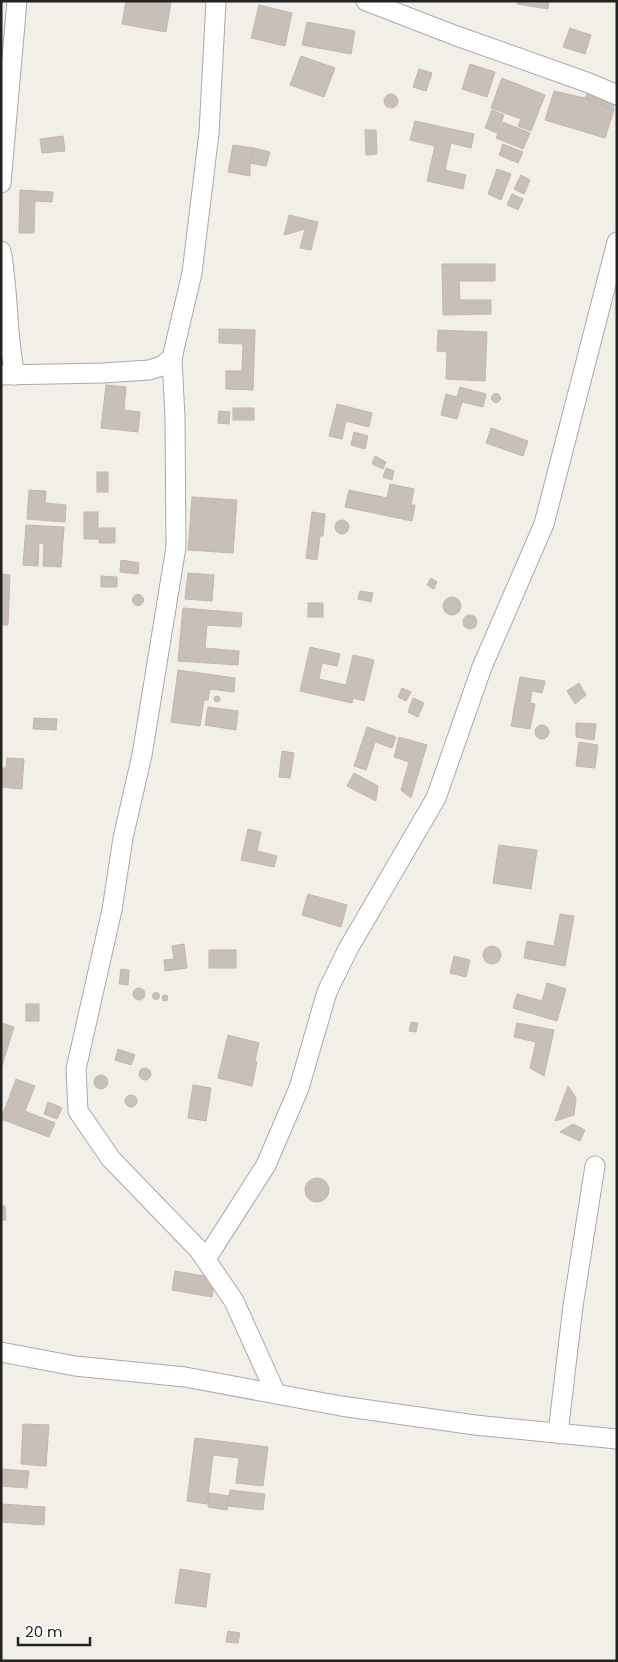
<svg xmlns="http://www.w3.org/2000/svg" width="618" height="1662" viewBox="0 0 618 1662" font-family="Poppins,sans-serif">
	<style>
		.building { fill: #c7bfb8; stroke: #c4b6ab }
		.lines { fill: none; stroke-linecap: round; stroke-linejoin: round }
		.minor-casing { stroke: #a9a9a9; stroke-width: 21 }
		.minor { stroke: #fff; stroke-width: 19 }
	</style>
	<rect width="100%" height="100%" fill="#f2efe9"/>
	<g class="building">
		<polygon points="126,1 171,1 166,32 122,24"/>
		<polygon points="517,1 549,1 548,9 517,4"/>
		<polygon points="259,5 292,13 285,46 251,38"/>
		<polygon points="307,22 355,31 351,54 302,45"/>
		<polygon points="570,28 591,35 585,54 563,47"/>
		<polygon points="301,56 335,68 324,97 290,85"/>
		<polygon points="470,64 495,72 487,97 462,89"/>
		<polygon points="419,69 432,73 426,91 413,87"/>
		<polygon points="502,78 545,95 531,131 518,126 521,119 491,108"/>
		<polygon points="554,91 585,98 614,110 605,138 545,120"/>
		<polygon points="587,93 613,102 614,110 585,98"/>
		<circle cx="391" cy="101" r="7"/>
		<polygon points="492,110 504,115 497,133 485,128"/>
		<polygon points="415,121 474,134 471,148 451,143 445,170 466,175 463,189 427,181 435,146 410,140"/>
		<polygon points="503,122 530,133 523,149 496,138"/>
		<polygon points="365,130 376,130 377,154 366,155"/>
		<polygon points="63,136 65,151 42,153 40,139"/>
		<polygon points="503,144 523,152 518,163 499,155"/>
		<polygon points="233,145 254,148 250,163 250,176 228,172"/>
		<polygon points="254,148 270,152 266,166 250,163"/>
		<polygon points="497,169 511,174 501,200 488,194"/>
		<polygon points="521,175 530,180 524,194 514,189"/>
		<polygon points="20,190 53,192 52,202 35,201 34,233 19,233"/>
		<polygon points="512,194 523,199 518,210 507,205"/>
		<polygon points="289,215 318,222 311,250 300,248 305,229 284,235"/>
		<polygon points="442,264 495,264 495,281 459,281 460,300 491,300 491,314 443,315"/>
		<polygon points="219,329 255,330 253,390 226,389 226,371 242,371 243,344 219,343"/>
		<polygon points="438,330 487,332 485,381 446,379 447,352 437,351"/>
		<polygon points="106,385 126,387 124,410 140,412 138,432 101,428"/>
		<polygon points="460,387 486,394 483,407 462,402 457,419 441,415 446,394 457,397"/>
		<circle cx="496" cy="398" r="4.5"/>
		<polygon points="337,404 372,413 369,427 346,421 342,439 329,436"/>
		<rect x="233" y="408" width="21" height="12"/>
		<polygon points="219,411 230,412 229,424 218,423"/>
		<polygon points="491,428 528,441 523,456 486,443"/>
		<polygon points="354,432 368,436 365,449 351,445"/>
		<polygon points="375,456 386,462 383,469 372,464"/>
		<polygon points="386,468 394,471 392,480 383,477"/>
		<rect x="97" y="472" width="11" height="20"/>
		<polygon points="390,484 414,489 411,505 415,505 412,521 345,507 349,490 387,498"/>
		<polygon points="29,490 46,491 45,503 66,505 65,522 27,519"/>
		<polygon points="192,497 237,500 233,553 188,550"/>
		<rect x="84" y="512" width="14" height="27"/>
		<polygon points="312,512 325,514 323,536 320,536 317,560 306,558"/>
		<circle cx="342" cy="527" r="7"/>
		<polygon points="26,525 64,527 61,567 43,566 44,544 39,543 38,566 23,565"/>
		<rect x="99" y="528" width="16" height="15"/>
		<polygon points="121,560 139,563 138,574 120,572"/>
		<polygon points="188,573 214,575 212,601 185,599"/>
		<polygon points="1,574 10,575 8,625 1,625"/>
		<polygon points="101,576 117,577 117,587 101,587"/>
		<polygon points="431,578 437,582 434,589 427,585"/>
		<polygon points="360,591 373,593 371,602 358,599"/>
		<circle cx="138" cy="600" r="5.5"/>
		<circle cx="452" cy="606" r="9"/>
		<rect x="308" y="603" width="15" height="14"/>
		<polygon points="183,608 242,613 241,627 207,625 205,648 239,651 238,665 178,661"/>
		<circle cx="470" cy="622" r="7"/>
		<polygon points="310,647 340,654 337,666 322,663 319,679 346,685 353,655 374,660 364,701 353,698 352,703 300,691"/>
		<polygon points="178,670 235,678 234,692 210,689 208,700 204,700 200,726 171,722"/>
		<polygon points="520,677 545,681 542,693 532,691 530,703 535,704 530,729 511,726"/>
		<polygon points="579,683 586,695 575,704 567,691"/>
		<polygon points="402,688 411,692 406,701 398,697"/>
		<circle cx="217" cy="699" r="3"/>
		<polygon points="413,698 424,703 418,717 408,712"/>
		<polygon points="208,707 238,711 236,730 205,725"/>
		<polygon points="34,718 57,719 56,730 33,729"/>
		<polygon points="576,723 596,724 594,740 576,737"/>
		<circle cx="542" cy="732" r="7"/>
		<polygon points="367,727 396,737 392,748 375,742 366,770 354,766"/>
		<polygon points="399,737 427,745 411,798 401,790 409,762 394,757"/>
		<polygon points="579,742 598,745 595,768 576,766"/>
		<polygon points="282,751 294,753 290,778 279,777"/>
		<polygon points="7,758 24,759 22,789 1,787 1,768 6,768"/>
		<polygon points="354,773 378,786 376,801 347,786"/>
		<polygon points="248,829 261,832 257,851 277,856 274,867 241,860"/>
		<polygon points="499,845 537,850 531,889 493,883"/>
		<polygon points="308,894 347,905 341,927 302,915"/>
		<polygon points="560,914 574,916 565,966 524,958 527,941 554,946"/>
		<polygon points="184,944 187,968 165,971 164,960 174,959 172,946"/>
		<circle cx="492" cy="955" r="9"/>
		<rect x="209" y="950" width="27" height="18"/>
		<polygon points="454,956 470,960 466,977 450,973"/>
		<polygon points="121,969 129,970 128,985 119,984"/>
		<polygon points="547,983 566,989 557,1021 513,1008 517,994 542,1001"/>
		<circle cx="139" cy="994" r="6"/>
		<circle cx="156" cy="996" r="3.5"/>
		<circle cx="165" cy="998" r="3"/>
		<rect x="26" y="1004" width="13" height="17"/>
		<polygon points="411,1022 418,1023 416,1032 409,1031"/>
		<polygon points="1,1023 14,1027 1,1069"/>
		<polygon points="517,1023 554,1030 544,1076 530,1068 536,1042 514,1037"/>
		<polygon points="228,1035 259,1043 255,1061 257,1062 252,1086 218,1078"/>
		<polygon points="118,1049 135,1055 131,1065 115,1060"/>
		<circle cx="145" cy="1074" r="6"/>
		<circle cx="101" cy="1082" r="7"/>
		<polygon points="16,1079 35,1086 25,1111 55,1123 49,1137 1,1119"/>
		<polygon points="193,1085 211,1088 206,1121 188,1118"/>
		<polygon points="568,1086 576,1098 574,1115 555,1121"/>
		<circle cx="131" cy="1101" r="6"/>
		<polygon points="48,1102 62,1108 57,1119 44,1114"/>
		<polygon points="573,1124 585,1130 580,1141 560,1132"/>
		<circle cx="317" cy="1190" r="12"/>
		<polygon points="1,1206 5,1206 6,1220 1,1220"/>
		<polygon points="175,1271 215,1278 212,1297 172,1290"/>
		<polygon points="23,1424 49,1425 46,1466 21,1464"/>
		<polygon points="195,1438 268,1447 263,1486 236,1483 239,1458 213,1455 207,1504 187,1501"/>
		<polygon points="1,1469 29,1471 27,1488 1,1486"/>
		<polygon points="230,1490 265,1494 263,1510 228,1506"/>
		<polygon points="209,1493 229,1496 227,1510 208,1507"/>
		<polygon points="1,1504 45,1507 44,1525 1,1522"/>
		<polygon points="180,1569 210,1574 206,1607 175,1603"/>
		<polygon points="228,1631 240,1633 238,1643 226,1642"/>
	</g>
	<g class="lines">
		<defs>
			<g id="minor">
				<polyline points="366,1 454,35 589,83 617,95"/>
				<polyline points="1,183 17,1"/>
				<path d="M1,251C9,292 6,334 15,375"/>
				<polyline points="172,358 175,418 176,547 142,755 123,838 112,910 76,1069 78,1111 111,1159 199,1250 234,1301 276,1394"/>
				<polyline points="1,375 103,373 149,370 162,366 172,358 192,273 209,133 216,1"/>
				<polyline points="206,1259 266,1165 299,1088 327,992 348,949 436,798 482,667 544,524 617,242"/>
				<polyline points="1,1352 75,1366 185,1377 341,1406 475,1425 617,1439"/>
				<polyline points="558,1433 573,1306 595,1166"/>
			</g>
		</defs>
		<use href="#minor" class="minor-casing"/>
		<use href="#minor" class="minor"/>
	</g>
	<rect width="618" height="1662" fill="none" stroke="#222222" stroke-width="5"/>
	<path d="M18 1637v8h72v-8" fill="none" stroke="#222222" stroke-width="2.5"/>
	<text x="25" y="1637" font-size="15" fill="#222222" stroke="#ffffff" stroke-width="4" paint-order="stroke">20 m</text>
</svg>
